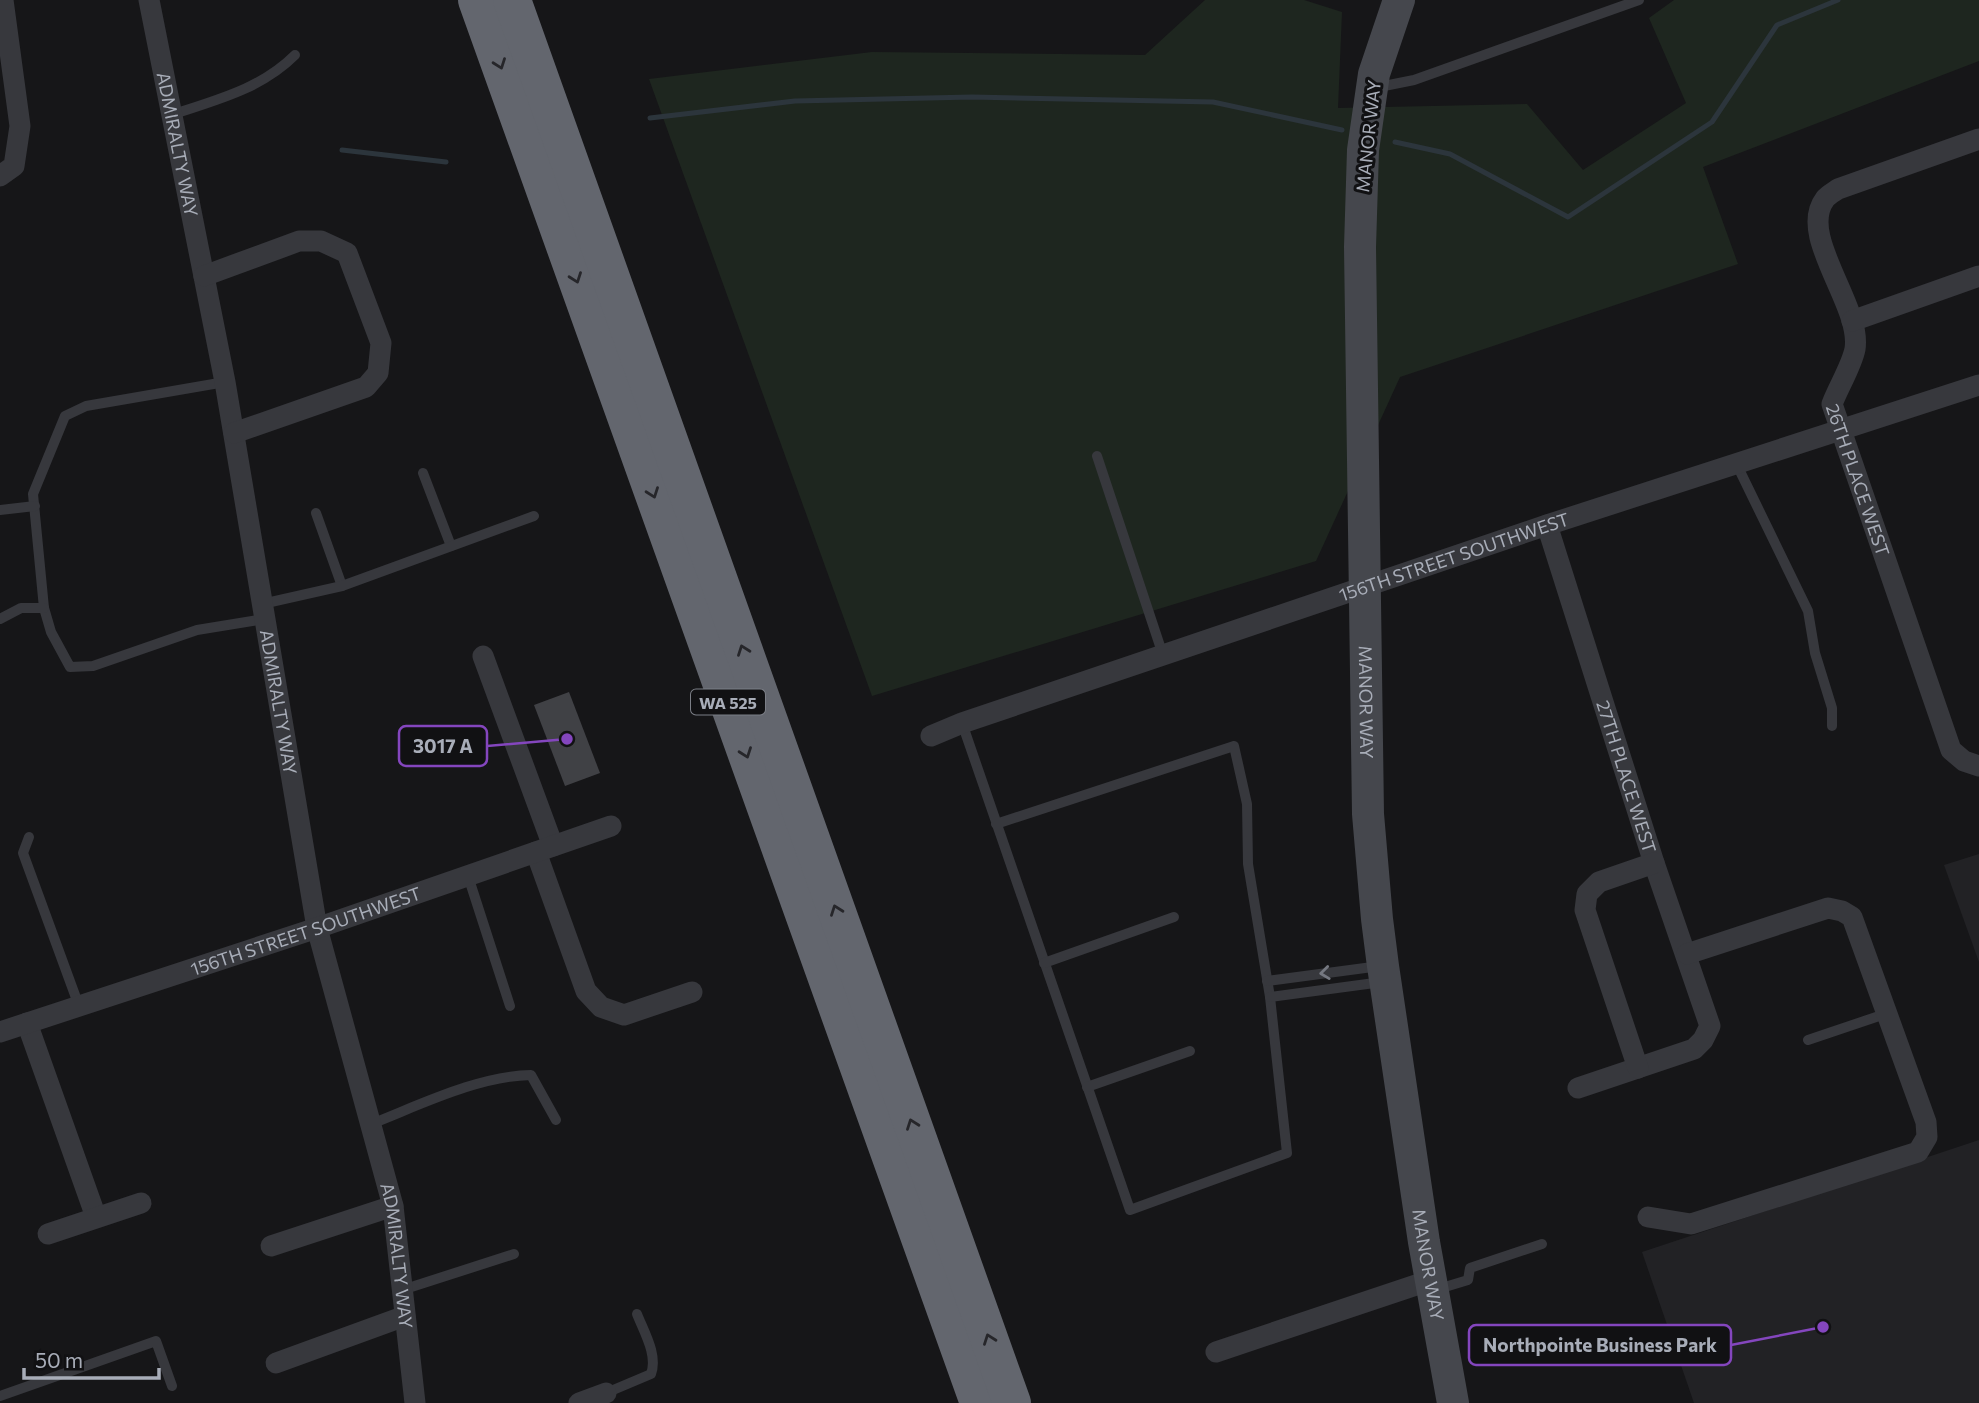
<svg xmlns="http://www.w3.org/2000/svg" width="1979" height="1403" viewBox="0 0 1979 1403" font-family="Commissioner,sans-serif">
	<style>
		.built { fill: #222225 }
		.green { fill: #1e261f }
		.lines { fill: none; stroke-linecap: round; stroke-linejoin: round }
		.stream { stroke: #2c353c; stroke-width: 5 }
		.building { fill: #404145 }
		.lane { stroke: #37383d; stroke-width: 10 }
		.street { stroke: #37383d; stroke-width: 21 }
		.secondary { stroke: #45474d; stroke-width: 32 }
		.highway { stroke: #63666e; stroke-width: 38 }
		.oneway { stroke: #26262a }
		.oneway2 { stroke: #757881 }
		.labels { text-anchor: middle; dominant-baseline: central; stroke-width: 6; stroke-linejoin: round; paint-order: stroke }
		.shield { fill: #111113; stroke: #7b7e86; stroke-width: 2 }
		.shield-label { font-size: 16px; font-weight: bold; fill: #a8adb8 }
		.street-label { font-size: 18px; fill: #a8adb8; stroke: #111113 }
		.leader { fill: none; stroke: #8446be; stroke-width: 2.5 }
		.callout-dot { fill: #8446be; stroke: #111113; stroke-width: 2.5 }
		.callout { fill: #111113; stroke: #8446be; stroke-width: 2.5 }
		.callout-label { font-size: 19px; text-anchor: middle; font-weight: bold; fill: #a8adb8 }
	</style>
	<rect width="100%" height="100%" fill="#161618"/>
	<g class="built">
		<polygon points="1979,854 1979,962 1944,865"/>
		<polygon points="1979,1140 1979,1403 1694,1403 1642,1252"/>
	</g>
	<polygon class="green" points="1205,0 1304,0 1342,12 1338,108 1527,104 1583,170 1686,103 1649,18 1674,0 1979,0 1979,61 1703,167 1738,264 1400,377 1316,561 872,696 649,79 872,52 1145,55"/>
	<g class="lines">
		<g class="stream">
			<polyline points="650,118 795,101 972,97 1213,102 1342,130"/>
			<polyline points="1395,142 1450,154 1568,217 1712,122 1777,25 1838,0"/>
			<polyline points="342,150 446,162"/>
		</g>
	</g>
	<polygon class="building" points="569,692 600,773 565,786 534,705"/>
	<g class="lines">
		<g class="lane">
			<polyline points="1374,88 1414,80 1639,0"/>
			<path d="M171,115C216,100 261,89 295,55"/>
			<polyline points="225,382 86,406 65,416 33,494 44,608 51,632 70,667 93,666 197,630 264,619"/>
			<polyline points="1097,456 1163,655"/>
			<polyline points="1736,463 1808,611 1815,653 1832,708 1832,726"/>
			<polyline points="423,473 451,546"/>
			<polyline points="0,510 35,506"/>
			<polyline points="316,513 342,586"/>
			<polyline points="262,604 342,586 534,516"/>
			<polyline points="0,619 21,608 44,608"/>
			<polyline points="962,723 1130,1210 1287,1153 1270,997 1248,864 1247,804 1234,746 996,824"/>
			<polyline points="29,837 23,853 79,1006"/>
			<polyline points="468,876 510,1006"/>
			<polyline points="1044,963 1174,917"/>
			<polyline points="1267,981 1380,966"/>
			<polyline points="1270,997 1382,982"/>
			<polyline points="1808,1040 1888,1013"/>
			<polyline points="1087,1087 1190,1051"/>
			<path d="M371,1124C420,1105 478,1076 531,1075L556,1120"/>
			<polyline points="402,1290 514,1254"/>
			<polyline points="1435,1290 1468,1280 1470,1268 1542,1244"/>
			<path d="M606,1393L651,1374C658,1355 644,1332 637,1314"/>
			<polyline points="0,1396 156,1341 172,1386"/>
		</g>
		<g class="street">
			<path id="s1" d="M149,0L225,382L317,928L393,1206L415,1403"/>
			<path id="s2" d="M1979,139L1838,189C1834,192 1828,195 1825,199C1797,236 1862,305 1855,349C1852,365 1838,388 1832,404L1951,750L1964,761L1979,766"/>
			<polyline points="0,176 14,166 20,126 3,0"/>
			<polyline points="204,276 299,241 321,241 347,253 381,343 378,373 366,387 234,433"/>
			<polyline points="1852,321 1979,276"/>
			<path id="s3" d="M1547,525L1654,863L1710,1026L1703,1040L1694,1049L1578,1088"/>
			<polyline points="483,656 553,846"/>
			<path id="s4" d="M931,736L962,723L1547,525L1979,385"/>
			<polyline points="536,852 586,991 601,1007 624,1015 692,992"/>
			<polyline points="27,1023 96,1217"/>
			<path id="s5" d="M0,1032L317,928L611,826"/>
			<polyline points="1638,1068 1585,910 1587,894 1599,882 1654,863"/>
			<polyline points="1648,1217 1691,1224 1918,1152 1927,1137 1926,1122 1852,917 1842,911 1828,908 1687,954"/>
			<polyline points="48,1234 141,1203"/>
			<polyline points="271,1246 393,1206"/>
			<polyline points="1216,1352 1431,1280"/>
			<polyline points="276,1363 405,1316"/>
			<polyline points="579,1403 606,1393"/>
		</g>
		<path class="secondary" id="s6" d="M1399,0L1374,74L1363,150L1360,247L1368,814L1377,919L1383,966L1424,1242L1453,1403"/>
		<g class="highway">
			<polyline points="477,0 979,1403"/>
			<polyline points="512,0 1012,1403"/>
		</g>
	</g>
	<defs><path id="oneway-chevron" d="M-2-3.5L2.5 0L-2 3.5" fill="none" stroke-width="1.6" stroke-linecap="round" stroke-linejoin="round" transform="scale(1.75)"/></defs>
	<g class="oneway">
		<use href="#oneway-chevron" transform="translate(500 64) rotate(70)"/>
		<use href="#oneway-chevron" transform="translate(576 278) rotate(70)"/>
		<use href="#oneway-chevron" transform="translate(653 493) rotate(70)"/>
		<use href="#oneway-chevron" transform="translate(743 650) rotate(-110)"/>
		<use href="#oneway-chevron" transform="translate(746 753) rotate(70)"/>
		<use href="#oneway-chevron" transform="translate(836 910) rotate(-110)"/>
		<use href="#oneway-chevron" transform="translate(912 1124) rotate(-110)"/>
		<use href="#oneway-chevron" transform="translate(989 1339) rotate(-110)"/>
	</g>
	<use class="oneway2" href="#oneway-chevron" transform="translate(1325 973) rotate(173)"/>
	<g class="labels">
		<rect class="shield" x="691" y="689.5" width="74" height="25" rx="5"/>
		<g class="shield-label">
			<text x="728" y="702">WA 525</text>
		</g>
		<g class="street-label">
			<text transform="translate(1368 136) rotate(-84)">MANOR WAY</text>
			<text stroke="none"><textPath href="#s1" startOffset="147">ADMIRALTY WAY</textPath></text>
			<text stroke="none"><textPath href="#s2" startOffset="464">26TH PLACE WEST</textPath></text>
			<text stroke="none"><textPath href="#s4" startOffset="553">156TH STREET SOUTHWEST</textPath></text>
			<text stroke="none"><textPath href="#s6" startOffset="707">MANOR WAY</textPath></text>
			<text stroke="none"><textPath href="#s1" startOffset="714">ADMIRALTY WAY</textPath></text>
			<text stroke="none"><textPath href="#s3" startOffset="264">27TH PLACE WEST</textPath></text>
			<text stroke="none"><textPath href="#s5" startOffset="322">156TH STREET SOUTHWEST</textPath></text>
			<text stroke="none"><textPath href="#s1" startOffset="1281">ADMIRALTY WAY</textPath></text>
			<text stroke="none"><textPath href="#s6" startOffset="1274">MANOR WAY</textPath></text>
		</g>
	</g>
	<path class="leader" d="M567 739L487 746M1823 1327L1731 1345"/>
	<g class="callout-dot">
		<circle cx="567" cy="739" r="7"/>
		<circle cx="1823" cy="1327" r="7"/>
	</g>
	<g class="callout">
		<rect x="399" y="726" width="88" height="40" rx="7"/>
		<rect x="1469" y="1325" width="262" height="40" rx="7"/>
	</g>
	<g class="callout-label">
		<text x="443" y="753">3017 A</text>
		<text x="1600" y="1352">Northpointe Business Park</text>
	</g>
	<path d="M24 1368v10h135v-10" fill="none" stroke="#a8adb8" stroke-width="3.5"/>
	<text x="35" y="1368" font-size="21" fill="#a8adb8" stroke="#111113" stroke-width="5" paint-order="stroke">50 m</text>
</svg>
